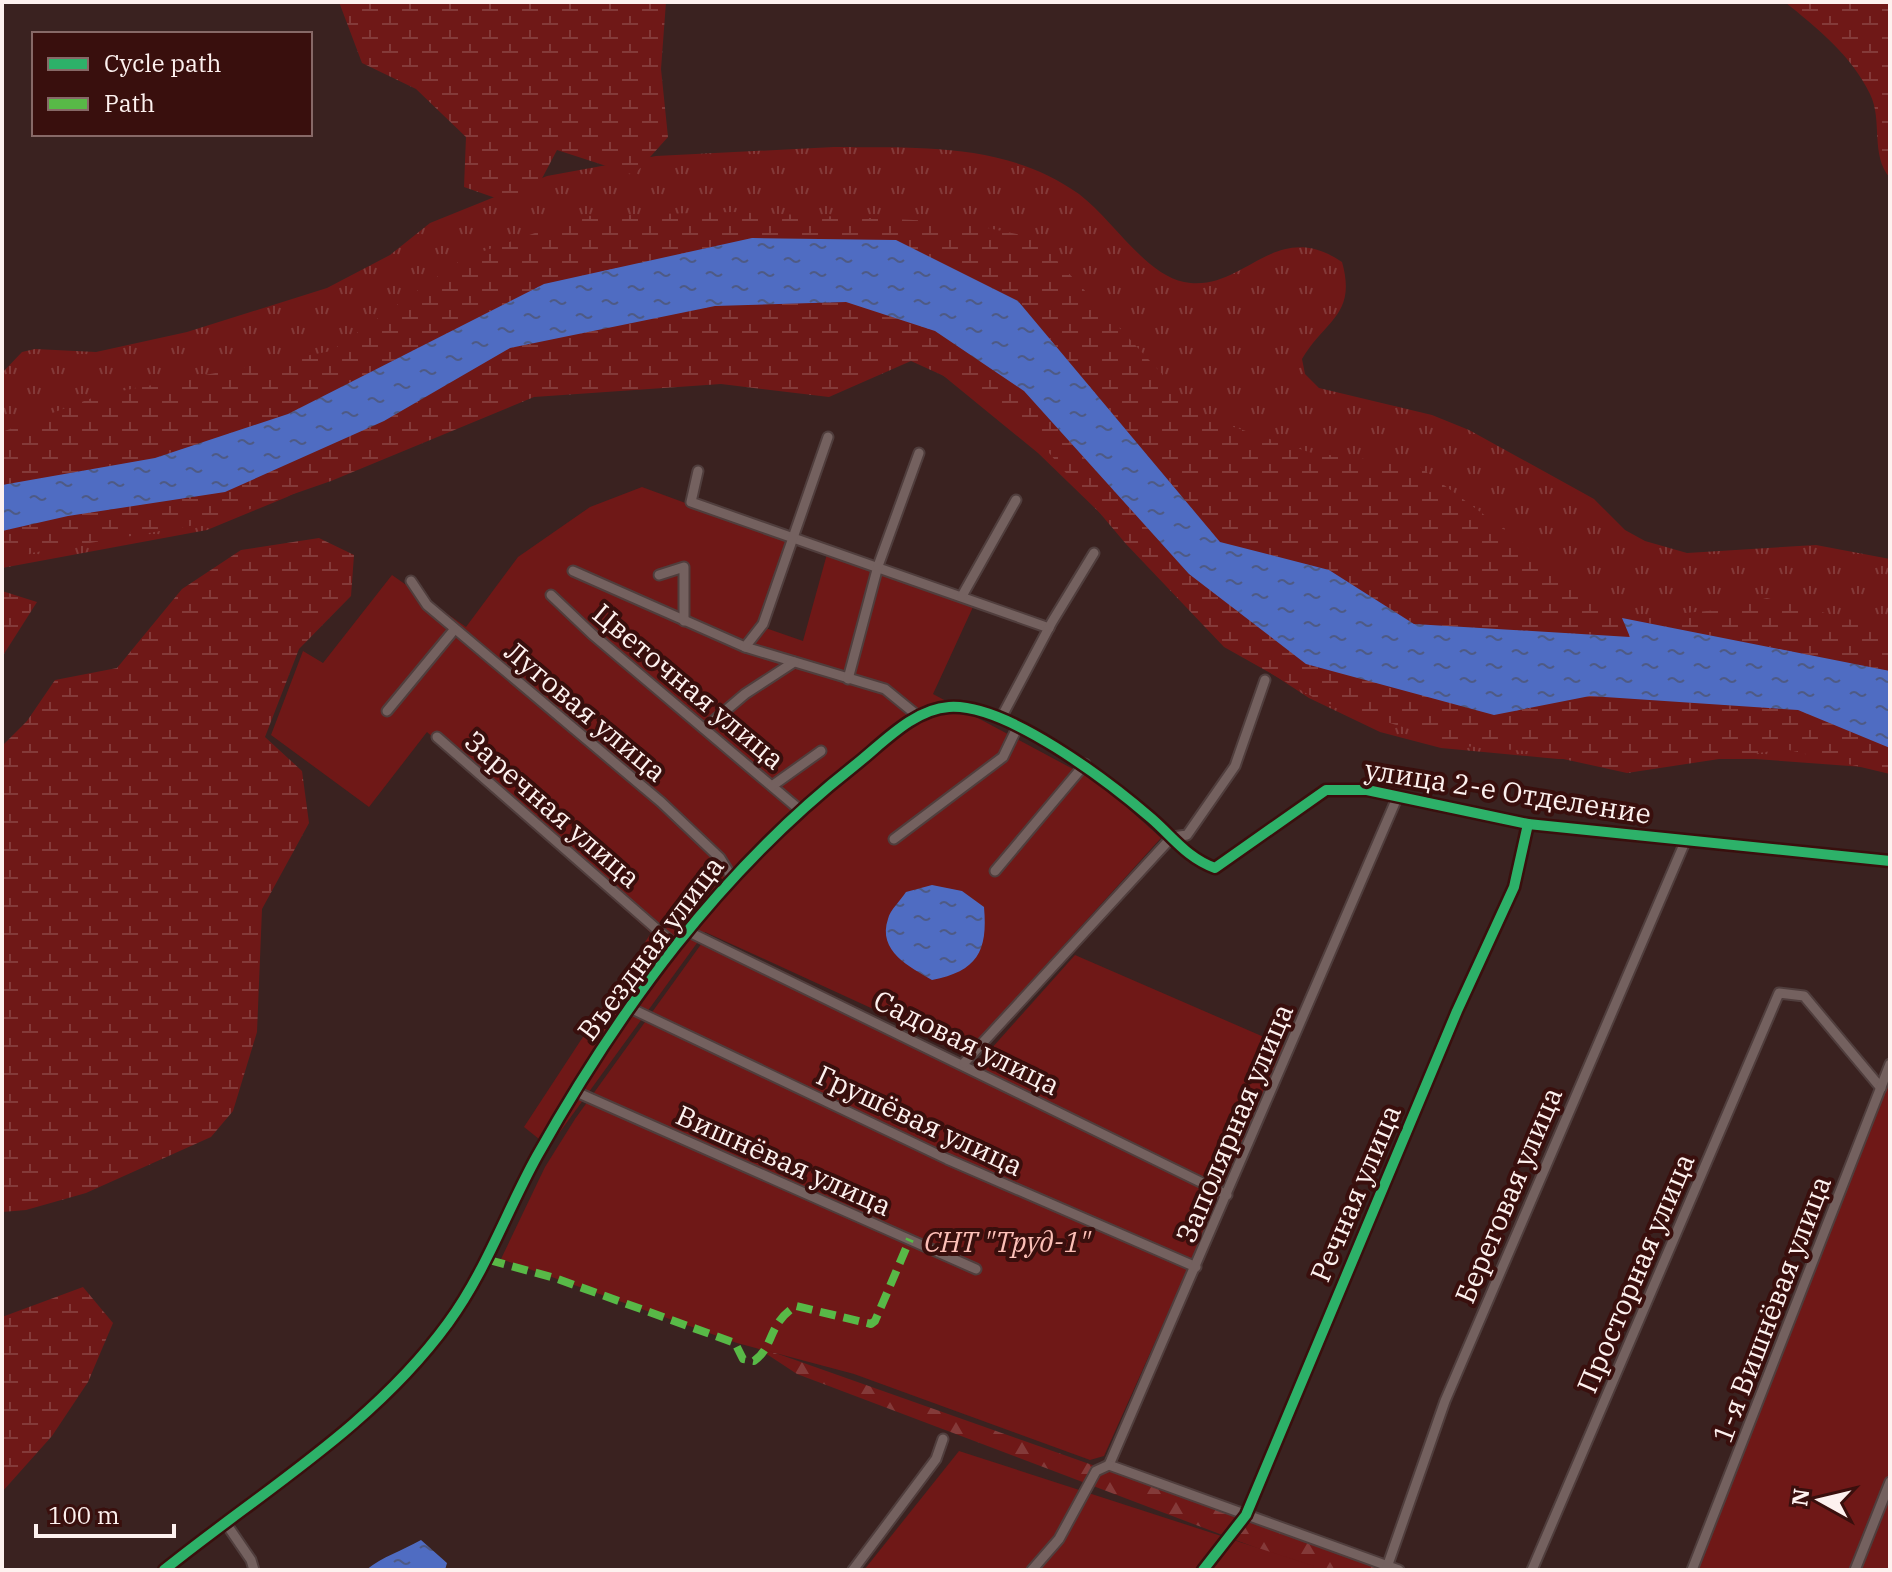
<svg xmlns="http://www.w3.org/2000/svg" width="1892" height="1572" viewBox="0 0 1892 1572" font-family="'IBM Plex Serif',serif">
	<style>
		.grass { fill: url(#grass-tufts) }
		.forest { fill: url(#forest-firs) }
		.wetland { fill: url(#wetland-marsh) }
		.garden { fill: #6f1817 }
		.water { fill: url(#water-ripples) }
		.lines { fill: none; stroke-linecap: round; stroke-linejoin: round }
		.minor-casing { stroke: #503e3d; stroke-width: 13 }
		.minor { stroke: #74615f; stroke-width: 9 }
		.quiet { stroke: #58b947; stroke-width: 8; stroke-dasharray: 16 8; stroke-linecap: butt }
		.cycleway-casing { stroke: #390f0d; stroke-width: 15 }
		.cycleway { stroke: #2db169; stroke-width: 10 }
		.labels { text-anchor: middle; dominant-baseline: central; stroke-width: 8; stroke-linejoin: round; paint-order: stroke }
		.street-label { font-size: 28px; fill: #fdf1ef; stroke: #390f0d }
		.park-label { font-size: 28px; font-style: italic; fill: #fcbfb7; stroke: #390f0d }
	</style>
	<defs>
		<pattern id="grass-tufts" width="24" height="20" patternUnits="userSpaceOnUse" patternTransform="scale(2)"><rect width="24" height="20" fill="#6f1817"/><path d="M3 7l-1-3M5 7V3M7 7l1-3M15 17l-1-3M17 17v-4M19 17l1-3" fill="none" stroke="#843a39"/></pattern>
		<pattern id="forest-firs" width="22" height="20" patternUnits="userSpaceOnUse" patternTransform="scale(2)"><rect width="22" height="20" fill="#6f1817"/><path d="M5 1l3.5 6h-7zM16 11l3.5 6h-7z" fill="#843a39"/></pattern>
		<pattern id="wetland-marsh" width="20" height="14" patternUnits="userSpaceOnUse" patternTransform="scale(2)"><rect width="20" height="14" fill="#6f1817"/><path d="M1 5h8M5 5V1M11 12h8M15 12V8" fill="none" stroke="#843a39"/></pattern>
		<pattern id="water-ripples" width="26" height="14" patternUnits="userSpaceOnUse" patternTransform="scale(2)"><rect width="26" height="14" fill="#4f6cc2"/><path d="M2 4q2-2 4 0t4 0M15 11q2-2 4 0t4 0" fill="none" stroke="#4e5a85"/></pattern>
	</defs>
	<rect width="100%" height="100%" fill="#3a2220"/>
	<path class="grass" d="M834,147C919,148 1006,142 1079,194C1113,220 1145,274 1184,282C1244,294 1274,216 1342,262C1357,315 1325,320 1302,359L1305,374L1319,388L1432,415L1469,430L1594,499L1625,530L1645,541L1687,553L1816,545L1890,559V769L1755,759H1558L1441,748L1380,732L1309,698L1254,662L1038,453L929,364L895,350L601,373L391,444L287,497L207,530L2,568V373L22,352L35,349L96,352L187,332L327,288L390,255L430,223L547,176L656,156Z"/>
	<polygon class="forest" points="753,1345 1389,1570 1315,1570 797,1374"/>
	<g class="wetland">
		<polygon points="339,2 666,2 661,69 668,137 634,175 557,150 538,186 507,202 464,187 466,137 416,89 362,63"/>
		<path d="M1785,2H1890V178C1870,155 1883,120 1870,94C1852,56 1817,28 1785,2Z"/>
		<polygon points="733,212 958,222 1036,238 1201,416 1312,453 1417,465 1572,580 1628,618 1718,610 1767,598 1890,630 1890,671 1623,618 1631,637 1414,624 1329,570 1220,542 1018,301 752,238 544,284 288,414 155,458 2,485 2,432 100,395 331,351 464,258 583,216"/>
		<polygon points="846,302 935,331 1024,391 1189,574 1494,715 1590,696 1798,710 1890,748 1890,774 1785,749 1627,773 1527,751 1463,746 1320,701 1224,647 1126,544 1033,434 957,382 911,361 829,397 721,384 534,397 331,481 213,522 2,558 2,531 68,516 384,421 510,348 715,306"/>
		<polygon points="319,538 354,555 351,596 299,649 265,737 302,771 309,823 262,909 257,1032 233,1111 211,1137 86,1193 26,1210 2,1212 2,746 27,721 55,680 117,668 182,589 241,550"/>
		<polygon points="2,591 37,602 2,657"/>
		<polygon points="83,1287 113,1323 88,1382 52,1436 2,1492 2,1317"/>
	</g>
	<g class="garden">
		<polygon points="642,487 786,540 760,626 803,641 827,554 973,607 933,694 1101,784 1161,838 967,1052 705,932 549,1147 524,1127 651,933 427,732 369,807 271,735 303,651 323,663 392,575 466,627 518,557 590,507"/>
		<polygon points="702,943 974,1068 1075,955 1287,1047 1104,1456 1090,1460 854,1374 737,1343 501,1259 545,1167 575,1119"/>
		<polygon points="1890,1077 1890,1570 1693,1570"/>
		<polygon points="959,1451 1314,1566 1311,1570 864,1570"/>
	</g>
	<g class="water">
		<polygon points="752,238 896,240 1018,301 1220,542 1329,570 1414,624 1630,637 1622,618 1890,671 1890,748 1798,710 1590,696 1494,715 1306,664 1189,574 1024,391 935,331 846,302 715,306 510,348 384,421 225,492 68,516 2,531 2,485 155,458 288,414 544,284"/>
		<path d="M932,885L962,891L984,907C988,952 977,971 932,980C910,967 877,951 888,919C890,910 901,900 906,892Z"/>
		<path d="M421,1540L447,1563L445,1570H366C383,1556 402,1551 421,1540Z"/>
	</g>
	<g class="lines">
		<defs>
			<g id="minor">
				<polyline points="698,471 691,502 1049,628"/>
				<polyline points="573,571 745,647 885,689 918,716"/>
				<polyline points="659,575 684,567 684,621"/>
				<polyline points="411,581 427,605 661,802 720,858 731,876"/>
				<polyline points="551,595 592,634 800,810"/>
				<polyline points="962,596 1016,500"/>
				<polyline points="745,647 763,624 828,437"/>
				<polyline points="848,679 878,566 919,453"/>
				<polyline points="387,711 454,630"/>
				<polyline points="1001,718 1052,622 1094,553"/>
				<polyline points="705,728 745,694 794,662"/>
				<polyline points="437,737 676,946"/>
				<polyline points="772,786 821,751"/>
				<polyline points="894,839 1003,757 1017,728"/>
				<polyline points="995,871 1085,764"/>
				<polyline points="687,931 1227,1195"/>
				<polyline points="628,1007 947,1159 1196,1267"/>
				<polyline points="964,1063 1172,837 1187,835 1235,766 1265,680"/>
				<polyline points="574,1091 976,1269"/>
				<polyline points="1109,1465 1397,798"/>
				<polyline points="1109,1465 1399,1570"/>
				<polyline points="225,1522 251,1560 254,1570"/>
				<path d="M164,1570C262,1491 373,1426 448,1323C486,1271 506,1212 537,1156C620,1008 719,872 854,766C881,745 913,709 949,707C1006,703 1108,781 1151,818C1173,837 1187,858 1215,868L1326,790H1367L1528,824L1890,861"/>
				<polyline points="853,1570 936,1459 943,1439"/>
				<polyline points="1032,1570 1059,1539 1096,1471 1109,1465"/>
				<polyline points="1203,1570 1246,1515 1457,1011 1514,887 1528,824"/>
				<polyline points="1386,1570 1445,1401 1685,842"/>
				<polyline points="1532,1570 1779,993 1804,996 1881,1088"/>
				<polyline points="1692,1570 1890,1064"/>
				<polyline points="1855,1570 1890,1482"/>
			</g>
		</defs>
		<use href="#minor" class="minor-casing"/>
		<use href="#minor" class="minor"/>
		<path class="quiet" d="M489,1260L555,1278L735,1343L743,1359L754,1361C775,1346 767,1324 796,1306L871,1324L875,1321L910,1239"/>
		<defs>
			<g id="cycleway">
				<path d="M164,1570C262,1491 373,1426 448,1323C486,1271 506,1212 537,1156C620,1008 719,872 854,766C881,745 913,709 949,707C1006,703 1108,781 1151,818C1173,837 1187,858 1215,868L1326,790H1367L1528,824L1890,861"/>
				<polyline points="1203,1570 1246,1515 1457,1011 1514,887 1528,824"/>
			</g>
		</defs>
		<use href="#cycleway" class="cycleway-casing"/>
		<use href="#cycleway" class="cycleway"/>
	</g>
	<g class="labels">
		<g class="street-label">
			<text transform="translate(689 686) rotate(40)">Цветочная улица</text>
			<text transform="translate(586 711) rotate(40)">Луговая улица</text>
			<text transform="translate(1508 791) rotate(9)">улица 2-е Отделение</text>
			<text transform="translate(553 809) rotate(41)">Заречная улица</text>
			<text transform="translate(650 948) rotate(-53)">Въездная улица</text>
			<text transform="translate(967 1042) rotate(26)">Садовая улица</text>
			<text transform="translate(920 1120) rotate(25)">Грушёвая улица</text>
			<text transform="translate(1234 1123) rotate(-67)">Заполярная улица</text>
			<text transform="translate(784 1160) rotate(24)">Вишнёвая улица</text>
			<text transform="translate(1355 1193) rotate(-67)">Речная улица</text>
			<text transform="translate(1508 1195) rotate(-67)">Береговая улица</text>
			<text transform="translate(1635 1273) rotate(-67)">Просторная улица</text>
			<text transform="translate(1771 1309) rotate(-69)">1-я Вишнёвая улица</text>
		</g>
		<g class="park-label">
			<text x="1007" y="1241">СНТ "Труд-1"</text>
		</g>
	</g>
	<rect width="1892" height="1572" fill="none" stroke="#fdf1ef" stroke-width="8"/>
	<rect x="32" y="32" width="280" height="104" fill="#390f0d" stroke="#876967" stroke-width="2"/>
	<rect x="48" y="58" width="40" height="12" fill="#2db169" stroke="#876967" stroke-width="2"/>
	<text x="104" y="72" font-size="24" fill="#fdf1ef">Cycle path</text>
	<rect x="48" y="98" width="40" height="12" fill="#58b947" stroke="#876967" stroke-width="2"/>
	<text x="104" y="112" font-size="24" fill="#fdf1ef">Path</text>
	<g transform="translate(1820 1500) rotate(278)" stroke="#390f0d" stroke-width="6" paint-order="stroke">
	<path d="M0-6L14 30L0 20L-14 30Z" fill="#fdf1ef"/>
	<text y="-12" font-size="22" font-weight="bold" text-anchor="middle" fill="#fdf1ef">N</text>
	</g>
	<path d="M36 1524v12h138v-12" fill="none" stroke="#fdf1ef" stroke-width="4"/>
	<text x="48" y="1524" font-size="24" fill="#fdf1ef" stroke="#390f0d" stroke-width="6" paint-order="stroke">100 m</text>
</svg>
